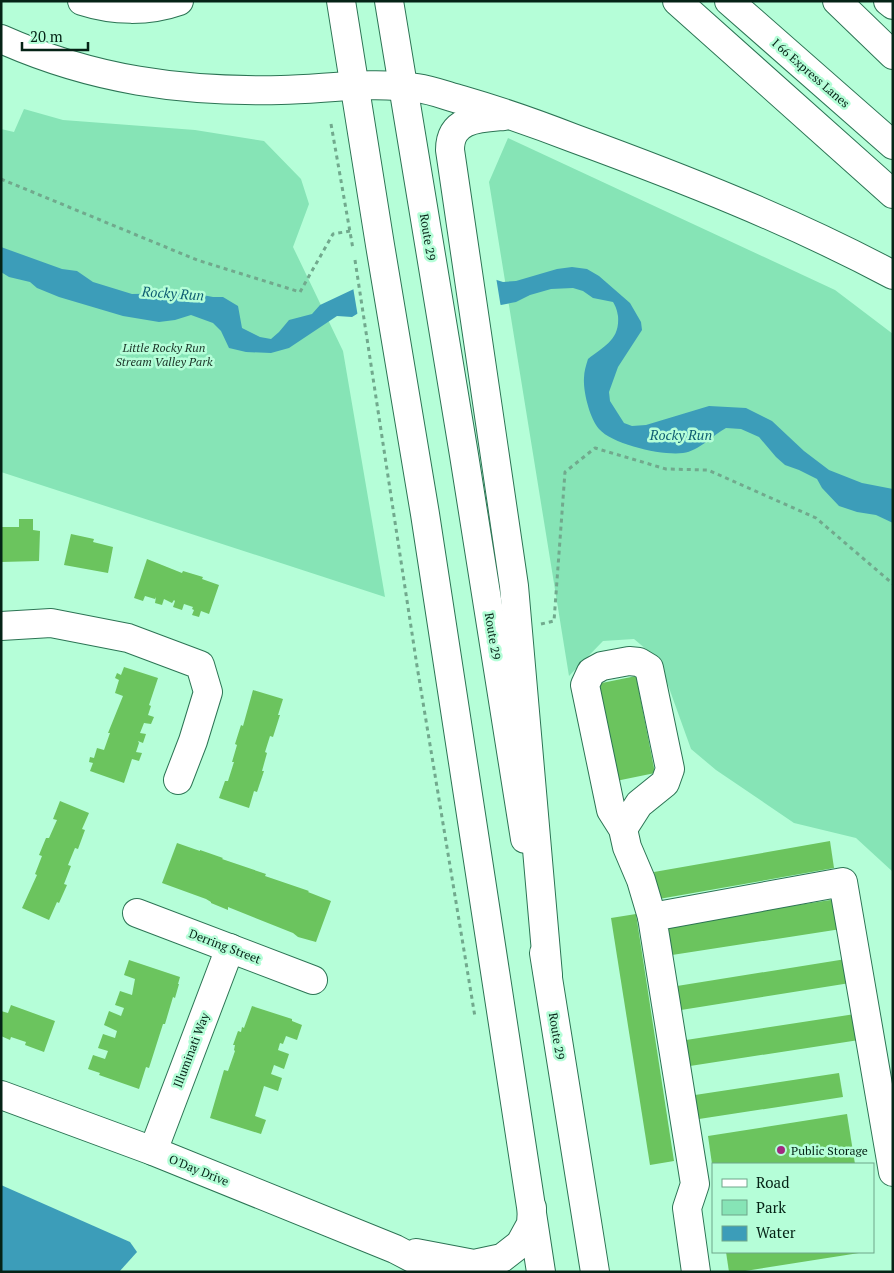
<svg xmlns="http://www.w3.org/2000/svg" width="894" height="1273" viewBox="0 0 894 1273" font-family="'PT Serif',serif">
	<style>
		.green { fill: #86e4b6 }
		.water { fill: #3c9db9 }
		.pier { fill: #b5fed8 }
		.building { fill: #6bc45e }
		.lines { fill: none; stroke-linecap: round; stroke-linejoin: round }
		.minor-casing { stroke: #2c7454; stroke-width: 30 }
		.major-casing { stroke: #2c7454; stroke-width: 30 }
		.highway-casing { stroke: #2c7454; stroke-width: 30 }
		.path { stroke: #71a98d; stroke-width: 3; stroke-dasharray: 4 4; stroke-linecap: butt }
		.minor { stroke: #fff; stroke-width: 28 }
		.major { stroke: #fff; stroke-width: 28 }
		.highway { stroke: #fff; stroke-width: 28 }
		.poi-dot { fill: #a12880; stroke: #b5fed8; stroke-width: 2 }
		.labels { text-anchor: middle; dominant-baseline: central; stroke-width: 5; stroke-linejoin: round; paint-order: stroke }
		.street-label { font-size: 12px; fill: #052316; stroke: #b5fed8 }
		.park-label { font-size: 12px; font-style: italic; fill: #1b3428; stroke: #b5fed8 }
		.poi-label { font-size: 12px; fill: #052316; stroke: #b5fed8; text-anchor: start }
		.water-label { font-size: 14px; font-style: italic; fill: #0e5d72; stroke: #b5fed8 }
	</style>
	<rect width="100%" height="100%" fill="#b5fed8"/>
	<g class="green">
		<polygon points="24,109 63,120 195,130 264,141 301,179 309,204 293,247 343,351 385,597 1,472 1,129 14,132"/>
		<polygon points="508,138 835,290 893,334 893,872 856,838 794,823 716,770 691,749 659,660 634,639 603,641 569,676 489,182"/>
	</g>
	<g class="water">
		<path d="M1,247L62,269L77,271L93,282L132,294L192,293L213,297H223L238,306L242,328L260,337L271,339L279,332L289,320L312,314L320,305L373,280L462,269L503,282L516,281L557,269L572,267L587,269L599,276L630,303L641,322L642,330L618,367L609,392L610,401L624,423L632,426L646,425L709,406L746,408L772,421L804,451L829,470L862,483L893,489V523L876,515L857,512L839,506L822,488L817,479L799,470L785,465L776,457L759,437L741,429L726,428C713,435 699,451 683,453C664,456 613,445 599,429C590,419 583,392 584,378C584,372 586,365 588,359C604,346 620,340 618,316C617,310 616,307 613,302L593,298L583,291L573,288L551,289L530,295L516,302L501,305L462,292L370,306L352,317L337,316L289,348L271,353L246,352L229,348L221,331L213,323L191,315L175,320L159,322L123,316L59,297L37,288L30,282L9,277L1,272Z"/>
		<polygon points="1,1185 130,1242 137,1252 119,1272 1,1272"/>
	</g>
	<polygon class="pier" points="462,267 496,277 501,308 471,301 461,295 451,295 380,305 358,317 353,287 372,278"/>
	<g class="building">
		<polygon points="19,519 33,519 33,530 40,531 39,561 1,562 1,527 19,527"/>
		<polygon points="71,534 94,539 93,542 113,547 108,573 64,565"/>
		<polygon points="147,559 182,573 183,571 203,577 202,579 219,585 209,614 201,611 199,617 192,615 194,610 192,609 193,607 184,604 182,610 173,607 175,601 174,600 172,603 164,599 162,605 155,603 156,597 155,599 145,596 143,601 134,598"/>
		<polygon points="124,667 158,678 149,705 151,706 148,715 154,717 151,724 144,723 140,733 146,734 143,743 138,741 139,743 136,752 142,753 139,761 132,759 124,783 90,771 93,763 89,762 90,757 94,758 97,748 104,750 110,733 108,733 123,696 115,693 119,680 115,678 117,673 121,675"/>
		<polygon points="636,676 655,773 616,781 597,684"/>
		<polygon points="253,690 283,699 278,715 280,715 273,737 270,736 265,752 267,753 262,771 264,771 257,792 254,791 249,808 219,798 225,781 228,781 234,762 232,762 237,745 235,744 241,725 243,726"/>
		<polygon points="60,801 89,813 82,829 85,830 78,849 75,848 68,865 71,866 64,884 67,885 59,903 57,902 49,920 22,908 37,875 35,874 42,856 39,855 46,838 49,838 57,820 53,819"/>
		<polygon points="830,841 834,868 659,899 654,872"/>
		<polygon points="177,843 200,851 200,850 223,858 222,859 266,874 265,876 309,891 308,892 331,901 316,942 298,937 293,933 228,907 228,910 211,903 211,902 206,899 162,883"/>
		<polygon points="837,899 841,929 672,955 668,925"/>
		<polygon points="636,914 674,1161 650,1165 611,918"/>
		<polygon points="846,959 850,983 681,1010 677,986"/>
		<polygon points="129,960 180,977 178,984 179,984 175,998 173,997 165,1024 163,1024 149,1068 146,1067 139,1089 99,1075 100,1073 88,1069 93,1055 105,1059 108,1051 98,1048 103,1034 115,1038 117,1031 104,1025 109,1011 121,1016 124,1008 115,1005 120,991 132,995 135,979 124,975"/>
		<polygon points="11,1005 55,1021 44,1052 25,1045 26,1042 11,1037 10,1040 1,1036 1,1011 8,1013"/>
		<polygon points="252,1006 292,1019 292,1021 302,1025 297,1040 286,1036 283,1044 280,1043 278,1050 289,1054 284,1069 274,1065 271,1074 282,1078 278,1091 264,1086 255,1116 266,1120 261,1134 210,1118 224,1070 228,1071 235,1051 234,1050 235,1045 233,1045 238,1031 241,1032 242,1027 244,1028"/>
		<polygon points="855,1014 859,1040 690,1066 686,1040"/>
		<polygon points="839,1073 843,1097 699,1119 695,1095"/>
		<polygon points="847,1114 855,1164 712,1164 708,1136"/>
		<polygon points="726,1252 859,1252 859,1253 739,1272 729,1272"/>
	</g>
	<g class="lines">
		<defs>
			<g id="minor">
				<polyline points="1,626 51,623 128,638 200,665 208,692 193,741 178,780"/>
				<polyline points="623,829 639,804 665,783 670,769 649,668 639,662 629,661 602,666 591,672 585,685 611,810 623,829 627,847 641,880 652,917"/>
				<polyline points="137,913 313,980"/>
				<polyline points="1,1095 153,1151 395,1249 439,1272"/>
				<polyline points="153,1151 230,948"/>
				<polyline points="416,1253 474,1264 502,1258 520,1244 531,1224 532,1208"/>
				<polyline points="696,1272 687,1208 695,1184 652,917 843,882 893,1172"/>
			</g>
			<g id="major">
				<polyline points="341,1 380,245 425,514 541,1272"/>
				<polyline points="389,1 464,455 525,839"/>
				<polyline points="544,953 595,1272"/>
			</g>
			<g id="highway">
				<path d="M82,1C113,11 148,12 179,1"/>
				<polyline points="677,1 893,194"/>
				<polyline points="729,1 893,145"/>
				<polyline points="837,1 893,55"/>
				<polyline points="888,1 893,5"/>
				<path d="M1,39C93,80 181,92 281,90C325,89 372,81 417,88C432,90 447,96 462,100C500,111 537,124 573,138C682,178 790,220 893,275"/>
				<path d="M504,116C480,118 450,118 450,150L514,586L548,975"/>
			</g>
		</defs>
		<use href="#minor" class="minor-casing"/>
		<use href="#major" class="major-casing"/>
		<use href="#highway" class="highway-casing"/>
		<g class="path">
			<polyline points="331,124 353,249"/>
			<polyline points="1,179 197,260 300,292 333,234 350,231"/>
			<polyline points="355,260 417,666 475,1017"/>
			<polyline points="541,624 554,621 565,472 595,448 666,469 708,470 816,518 893,584"/>
		</g>
		<use href="#minor" class="minor"/>
		<use href="#major" class="major"/>
		<use href="#highway" class="highway"/>
	</g>
	<circle class="poi-dot" cx="781" cy="1150" r="5"/>
	<g class="labels">
		<g class="street-label">
			<text transform="translate(811 73) rotate(41)">I 66 Express Lanes</text>
			<text transform="translate(428 237) rotate(81)">Route 29</text>
			<text transform="translate(493 636) rotate(81)">Route 29</text>
			<text transform="translate(225 946) rotate(21)">Derring Street</text>
			<text transform="translate(557 1036) rotate(81)">Route 29</text>
			<text transform="translate(191 1050) rotate(-69)">Illuminati Way</text>
			<text transform="translate(199 1170) rotate(22)">O'Day Drive</text>
		</g>
		<g class="park-label">
			<text x="164" y="347">Little Rocky Run<tspan x="164" dy="14">Stream Valley Park</tspan></text>
		</g>
		<g class="poi-label">
			<text x="791" y="1150">Public Storage</text>
		</g>
		<g class="water-label">
			<text transform="translate(173 293) rotate(4)">Rocky Run</text>
			<text x="681" y="434">Rocky Run</text>
		</g>
	</g>
	<rect width="894" height="1273" fill="none" stroke="#052316" stroke-width="5"/>
	<rect x="712" y="1163" width="162" height="90" fill="#b5fed8" stroke="#6fa68a"/>
	<rect x="722" y="1179" width="25" height="8" fill="#ffffff" stroke="#6fa68a"/>
	<text x="756" y="1188" font-size="15" fill="#052316">Road</text>
	<rect x="722" y="1200" width="25" height="15" fill="#86e4b6" stroke="#6fa68a"/>
	<text x="756" y="1213" font-size="15" fill="#052316">Park</text>
	<rect x="722" y="1226" width="25" height="15" fill="#3c9db9" stroke="#6fa68a"/>
	<text x="756" y="1238" font-size="15" fill="#052316">Water</text>
	<path d="M22 42v8h66v-8" fill="none" stroke="#052316" stroke-width="2.5"/>
	<text x="30" y="42" font-size="15" fill="#052316" stroke="#b5fed8" stroke-width="4" paint-order="stroke">20 m</text>
</svg>
